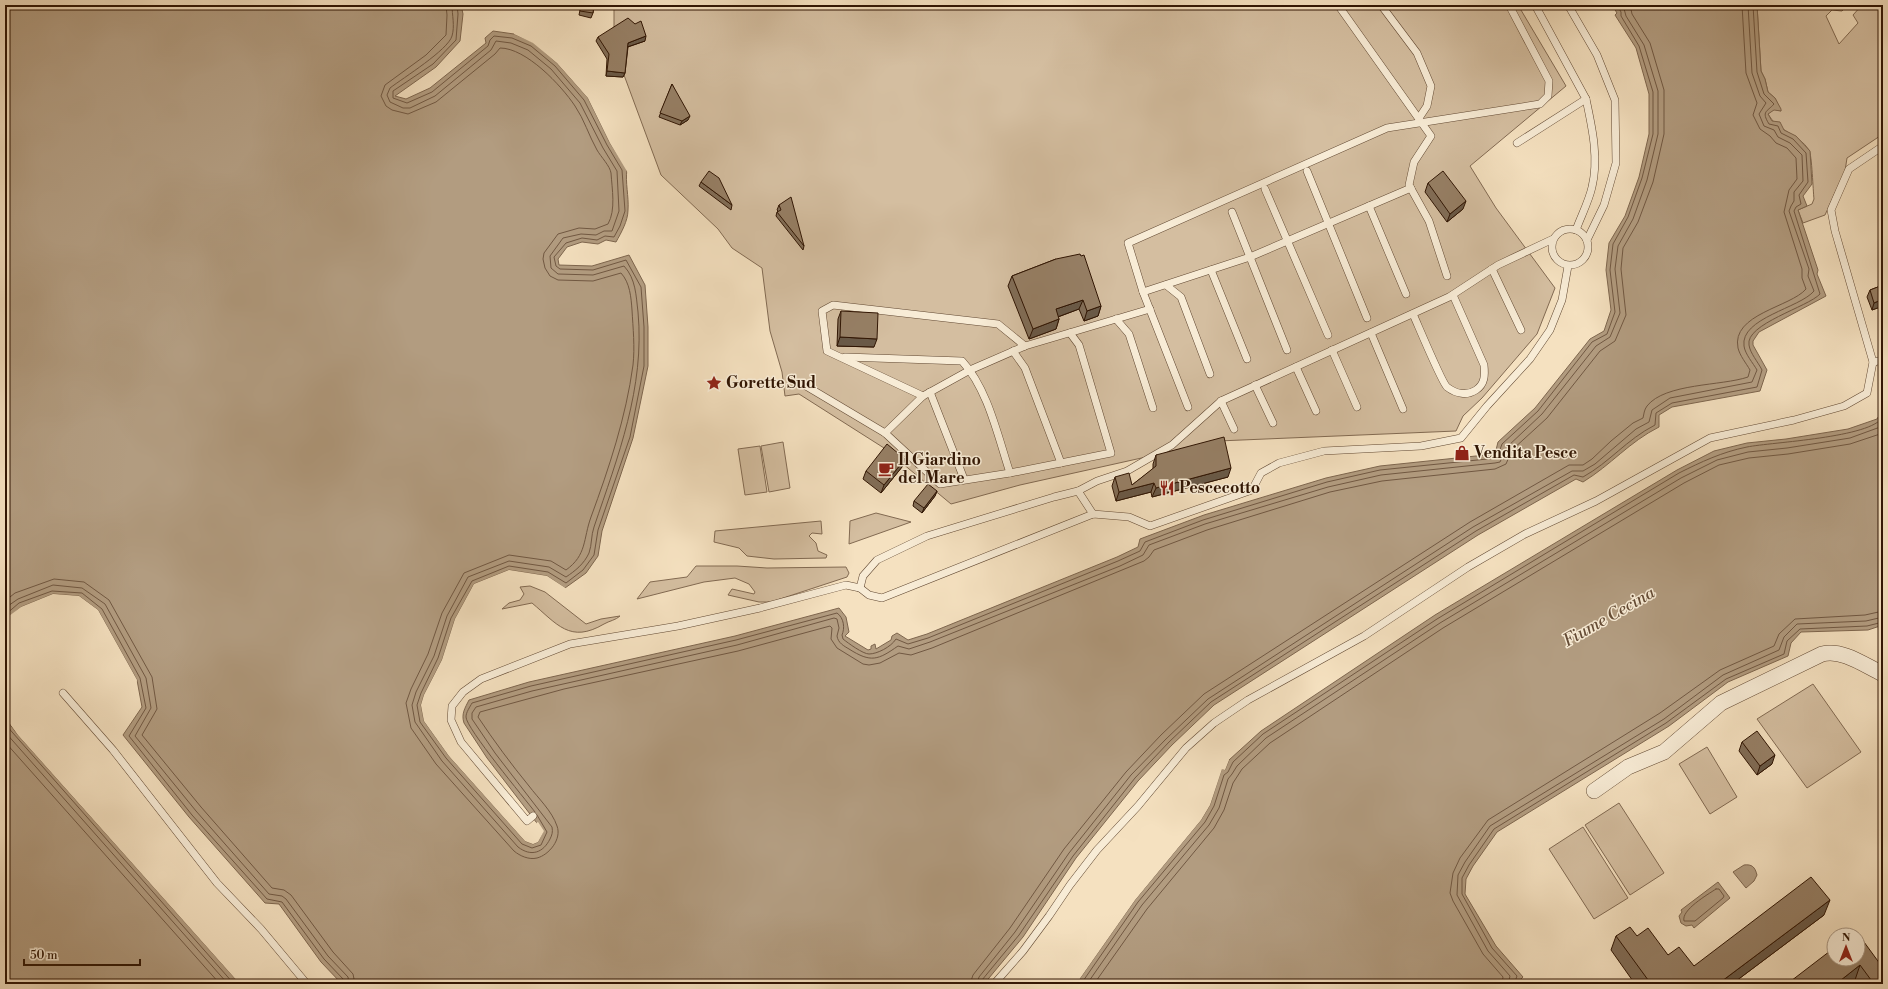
<svg xmlns="http://www.w3.org/2000/svg" width="1888" height="989" viewBox="0 0 1888 989" font-family="'Libre Bodoni',serif">
	<style>
		.green { fill: #d4bea0; stroke: #826a52 }
		.water { fill: #b29c80; stroke: #7e664e }
		.pier { fill: #f5e1c0 }
		.lines { fill: none; stroke-linecap: round; stroke-linejoin: round }
		.shore { stroke: #715842; stroke-width: 1 }
		.service-casing { stroke: #614832; stroke-width: 8 }
		.minor-casing { stroke: #614832; stroke-width: 16 }
		.service { stroke: #f8ecd6; stroke-width: 7 }
		.minor { stroke: #f8ecd6; stroke-width: 15 }
		.wall { fill: #816d57; stroke: #301503 }
		.shaded-wall { fill: #695947; stroke: #301503 }
		.building { fill: #967f65; stroke: #301503 }
		.labels { text-anchor: middle; dominant-baseline: central; stroke-width: 3; stroke-linejoin: round; paint-order: stroke }
		.poi-label { font-size: 16px; font-weight: bold; fill: #301503; stroke: #f8ecd6; text-anchor: start }
		.water-label { font-size: 17px; font-style: italic; fill: #644b35; stroke: #f8ecd6 }
	</style>
	<rect width="100%" height="100%" fill="#f5e1c0"/>
	<filter id="stains"><feTurbulence type="fractalNoise" baseFrequency=".005" numOctaves="4"/><feColorMatrix values="0 0 0 0 .2 0 0 0 0 .09 0 0 0 0 .02 0 0 0 .5 -.17"/></filter>
	<radialGradient id="worn" r=".72"><stop offset=".6" stop-color="#630" stop-opacity="0"/><stop offset="1" stop-color="#630" stop-opacity=".3"/></radialGradient>
	<g class="green">
		<polygon points="615,5 1518,5 1566,86 1470,166 1496,208 1555,288 1537,334 1482,398 1463,416 1456,431 1218,441 1020,485 951,504 884,448 799,394 785,396 782,372 770,331 762,268 732,248 718,229 661,175 614,48 614,10"/>
		<path d="M1757,5H1848L1842,11L1832,10L1826,16L1839,44L1858,23L1853,15L1862,5H1883V134L1847,158L1845,171L1825,215L1803,223L1798,210L1812,204L1814,199C1813,191 1812,155 1809,150C1799,134 1777,131 1768,114L1774,109L1781,111L1775,98L1768,92L1765,79L1761,71Z"/>
		<polygon points="783,442 790,488 769,492 761,446"/>
		<polygon points="760,446 767,492 745,495 738,449"/>
		<polygon points="876,513 911,522 849,544 850,521"/>
		<polygon points="821,521 822,534 812,533 809,536 816,543 818,551 827,555 826,558 774,559 747,556 739,548 714,542 715,531"/>
		<polygon points="696,566 737,566 767,568 846,567 849,573 847,577 771,602 759,602 728,595 732,589 754,594 755,592 749,584 735,578 704,582 637,599 650,582 687,577"/>
		<path d="M530,586L545,592L586,624L601,619L620,616C616,620 609,621 604,624C570,644 557,624 532,603L502,609L509,603L520,600L524,594L520,587Z"/>
		<polygon points="1813,684 1861,752 1807,788 1757,719"/>
		<polygon points="1707,747 1737,797 1710,814 1679,764"/>
		<polygon points="1619,803 1664,873 1630,895 1585,825"/>
		<polygon points="1583,827 1628,898 1594,919 1549,849"/>
	</g>
	<g class="water">
		<path d="M5,5H461L463,14L460,41L436,67L395,96L406,99L430,88L486,43L485,38L493,31L514,34L533,42L557,63L588,98L610,143L627,169C625,183 629,196 628,210C628,221 621,233 616,242L606,240L598,244L582,242L567,247L558,259L559,265L592,266L629,255L645,285L648,327V366L633,438L602,531L598,556L586,573L565,588L547,576L509,570L474,584L455,619L442,660L424,695L421,705L424,721L449,756L525,841L533,844L538,842L543,831L487,758L464,723C461,714 465,708 469,700L529,682L735,636L839,608L846,617L849,632L845,636L868,650L871,649V646L875,644L876,649L891,640L892,636L897,633L908,640L927,634L1117,557L1138,547L1140,539L1204,515L1326,478L1380,466L1495,454L1498,442L1535,408L1590,339L1604,331L1611,310L1606,270L1609,243L1625,216L1639,177L1649,134V94L1636,48L1615,15L1617,13L1612,5H1757L1761,71L1765,79L1768,92L1775,98L1781,109V111L1774,110L1768,114L1772,121L1780,122L1784,130L1796,136L1810,151L1812,184L1803,196L1807,206L1798,210L1818,270L1817,274L1826,296L1759,332L1753,341V345L1767,370L1760,391L1672,407L1659,415V427C1629,442 1611,465 1583,482L1576,479L1478,535L1214,705L1172,745L1138,781L1076,858L1023,937L984,984H342L321,962L279,904L265,903L189,817L123,735L142,707L137,680L98,610L79,596L53,594L21,607L5,621Z"/>
		<polygon points="1883,409 1883,625 1868,630 1801,632 1791,643 1788,656 1728,682 1669,726 1497,832 1473,866 1466,879 1465,894 1496,946 1523,977 1516,984 1076,984 1135,900 1201,820 1210,805 1222,768 1225,770 1229,760 1261,731 1435,615 1677,470 1714,451 1747,443 1786,439 1848,429 1877,419"/>
		<polygon points="5,718 18,735 240,984 5,984"/>
		<path d="M1744,865C1752,864 1755,867 1757,875L1754,881L1746,888L1733,872Z"/>
		<polygon points="1718,882 1730,898 1694,928 1692,925 1686,926 1681,923 1679,916 1682,912 1681,910"/>
	</g>
	<g class="pier">
		<polygon points="514,32 534,41 559,61 589,97 612,142 628,168 628,173 610,143 588,98 557,63 533,43 514,34"/>
		<polygon points="509,570 547,576 567,589 565,590 546,578 510,573 476,585 457,620 444,660 423,706 426,720 450,754 526,839 533,841 537,840 541,831 536,823 538,822 544,831 538,842 533,844 525,841 449,756 424,721 421,705 424,695 442,660 455,619 474,584"/>
		<polygon points="53,594 79,596 98,610 137,680 136,684 97,612 79,598 53,596 22,609 5,623 9,616 21,607"/>
		<polygon points="5,716 186,920 242,984 240,984 18,735"/>
		<polygon points="1228,759 1229,760 1225,770 1222,769 1210,805 1201,820 1135,900 1076,984 1074,984 1133,899 1200,819 1208,804 1220,767 1224,767"/>
	</g>
	<g class="lines">
		<g class="shore">
			<path d="M446,5L447,15L446,35L426,55L385,85L381,96L386,106L392,110L408,114L436,102L495,54L500,48C526,48 561,85 575,106C584,119 589,136 597,150C601,157 610,166 611,173C612,189 616,210 608,224L595,229L579,228L558,234L544,253L543,259L545,268L550,276L558,280L593,281L621,273C630,283 631,297 632,310C633,328 635,347 633,365C626,417 609,468 591,517C583,539 587,555 566,570L551,561L509,555L464,573L442,613L428,654L411,689L406,703L411,728L436,764L514,851C520,856 529,860 537,858C549,855 562,839 557,826C552,811 538,798 529,786C511,764 494,741 478,717L480,712L564,689L738,651L830,626L832,628L831,639L837,648L863,664L869,665L880,663L899,653L911,655L932,648L1144,561L1149,557L1154,550L1207,530L1330,492L1382,481L1495,469L1506,464L1512,450L1547,418L1600,351L1615,341L1626,315L1621,269L1623,248L1638,222L1653,182L1664,134V90L1650,43L1632,14L1630,5"/>
			<path d="M452,5C452,15 455,26 452,36C448,50 403,78 390,88L387,95L390,102L403,108H410L435,96L491,50L496,41L511,43L528,50L551,69L580,103L603,148L617,171L619,211L612,231H604L596,235L581,234L563,238L550,256L551,268L558,274L593,275L624,266C636,279 636,296 638,312C645,388 618,456 594,527C591,535 592,545 589,553C584,564 575,571 566,577L549,567L509,561L468,577L447,616L434,656L416,692L412,705L415,722L442,761L518,847C531,857 543,853 550,839C552,835 553,832 552,827L495,753L472,719V713L476,707L532,691L737,645L834,618L837,619L839,628L837,636C838,643 844,646 849,649C871,663 878,660 898,646L909,649L930,642L1120,566L1143,555L1149,545L1205,524L1328,487L1381,475L1495,463L1500,462L1507,447L1542,414L1596,346L1610,337L1620,313L1615,269L1618,246L1633,219L1647,180L1658,134V91L1644,45L1626,16L1623,5"/>
			<polyline points="457,5 458,14 456,40 433,64 393,91 393,98 407,103 432,92 488,46 490,40 494,36 512,38 531,46 555,66 584,100 607,145 622,170 625,211 620,226 614,237 605,236 597,240 582,238 566,243 554,257 556,266 560,269 593,270 626,260 641,287 644,327 644,366 630,437 598,530 594,555 583,570 566,583 548,572 509,566 472,581 451,618 438,658 421,693 417,705 420,722 446,758 522,844 532,848 541,845 547,832 537,815"/>
			<polyline points="5,601 15,593 54,579 84,582 109,600 152,677 157,709 142,735 201,807 272,888 284,890 291,895 333,952 353,974 355,984"/>
			<polyline points="5,608 18,599 53,585 82,588 105,604 146,678 151,708 135,736 196,811 269,894 282,896 286,899 328,956 348,977 349,984"/>
			<polyline points="5,615 19,603 52,591 82,593 102,609 140,678 146,708 129,736 192,815 267,899 282,902 324,959 344,980 344,984"/>
			<polyline points="5,724 234,984"/>
			<polyline points="5,732 228,984"/>
			<polyline points="5,742 220,984"/>
			<path d="M535,812C525,799 466,728 466,717C466,712 470,707 472,703L531,686L736,640L837,613C844,618 845,628 842,635L843,639C848,643 863,654 869,654C877,654 891,647 896,639L908,644L928,638L1118,561L1140,551L1145,542L1203,520L1327,482L1380,470L1497,458L1502,444L1538,411L1592,342L1607,334L1615,312L1610,270L1613,244L1628,217L1642,178L1653,134V92L1639,46L1621,16V12L1617,5"/>
			<path d="M1716,889H1719L1724,896L1723,898L1695,921H1684C1681,910 1707,895 1716,889Z"/>
			<path d="M970,984L973,975L1010,928L1064,849L1126,772L1161,735L1204,694L1470,522L1569,465H1583L1592,459L1611,441L1633,423L1643,418C1644,414 1644,410 1647,406C1665,383 1722,386 1748,377L1750,370C1746,363 1740,356 1738,348C1731,314 1791,307 1806,289L1802,278V269L1784,212L1789,190L1797,179L1796,158L1787,148L1776,143L1770,136L1760,129L1753,115L1757,103L1746,73L1742,5"/>
			<path d="M977,984L979,977L1015,932L1069,853L1131,775L1166,739L1208,699L1473,527L1572,471H1583L1595,464L1636,429L1649,422L1652,410L1670,398L1752,382L1757,370C1753,363 1745,354 1744,346C1740,318 1800,308 1814,291L1808,276L1809,269L1789,211L1791,206L1794,201V192L1803,181L1802,155L1790,143L1778,137L1774,130L1764,126L1759,114L1766,103L1760,96L1752,73L1748,5"/>
			<path d="M982,984V980L1019,935L1073,856L1135,778L1169,742L1211,702L1476,531L1574,475L1583,477C1610,462 1626,440 1655,425L1656,413L1672,403L1757,387L1762,370C1758,362 1750,353 1749,345C1745,324 1808,307 1820,294L1794,211L1796,207L1801,204L1799,195L1808,182L1806,153L1793,139L1781,133L1778,126L1769,124C1761,111 1767,112 1774,104L1764,94L1757,72L1753,5"/>
			<path d="M1081,984L1138,902L1205,822L1214,806L1224,775L1228,772L1233,762L1263,734L1437,619L1679,473C1701,462 1722,452 1747,447C1772,442 1871,438 1883,417"/>
			<polyline points="1087,984 1142,905 1209,825 1219,808 1228,779 1232,774 1237,766 1266,738 1440,623 1681,478 1717,460 1748,452 1787,448 1850,438 1883,426"/>
			<polyline points="1094,984 1147,909 1214,828 1224,810 1233,783 1242,769 1270,743 1443,628 1684,483 1719,465 1749,458 1788,454 1850,444 1883,433"/>
			<polyline points="1502,984 1503,977 1483,954 1453,901 1450,893 1453,873 1460,858 1488,820 1660,713 1720,670 1774,646 1779,634 1795,619 1865,615 1883,611"/>
			<polyline points="1508,984 1510,976 1488,951 1457,895 1458,875 1465,862 1490,826 1664,719 1723,675 1779,650 1784,637 1797,624 1866,621 1883,617"/>
			<polyline points="1514,984 1517,976 1492,948 1462,894 1462,878 1469,865 1494,829 1666,723 1726,679 1784,654 1787,641 1800,629 1867,626 1883,622"/>
		</g>
		<defs>
			<g id="service">
				<polyline points="1338,5 1431,136 1414,162 1409,185 1429,221 1447,276"/>
				<polyline points="1381,5 1417,53 1431,86 1427,106 1419,118"/>
				<polyline points="1568,5 1597,55 1615,100 1616,163 1604,205 1587,240"/>
				<polyline points="1517,143 1586,99 1535,5"/>
				<polyline points="1307,171 1367,318"/>
				<polyline points="1265,189 1328,335"/>
				<polyline points="1369,206 1406,294"/>
				<polyline points="1232,212 1287,350"/>
				<circle cx="1570" cy="247" r="18"/>
				<path d="M1576,230C1581,216 1589,201 1592,187C1599,158 1592,127 1586,99"/>
				<polyline points="1492,269 1521,330"/>
				<polyline points="1211,270 1247,359"/>
				<polyline points="1166,285 1181,297 1210,374"/>
				<polyline points="1143,292 1250,257 1411,188"/>
				<path d="M1413,314C1418,325 1442,383 1447,387C1456,394 1467,396 1476,390C1485,384 1485,375 1484,365L1453,295"/>
				<polyline points="1116,319 1129,334 1153,408"/>
				<polyline points="1371,333 1403,409"/>
				<polyline points="1332,350 1357,407"/>
				<polyline points="1013,351 1025,368 1061,463"/>
				<path d="M845,357L962,361C988,389 998,437 1010,473"/>
				<polyline points="1873,362 1883,360"/>
				<polyline points="1296,367 1316,411"/>
				<polyline points="1255,385 1273,423"/>
				<polyline points="806,386 885,433 940,484 1010,473 1111,453 1079,345 1070,333"/>
				<polyline points="930,392 964,479"/>
				<polyline points="923,396 827,351 822,311 833,305 998,324 1025,346"/>
				<polyline points="1221,401 1234,429"/>
				<polyline points="1188,407 1143,292 1128,243 1387,128 1540,104 1548,96 1549,81 1509,5"/>
				<polyline points="885,433 923,396 970,370 1025,346 1150,309"/>
				<polyline points="1078,491 1097,481 1127,471 1172,445 1221,401 1449,297 1498,265 1553,239"/>
				<polyline points="860,588 863,576 877,560 927,536 1054,497 1078,491 1093,514"/>
				<polyline points="63,693 113,750 217,883 261,929 307,984"/>
				<polyline points="533,816 527,821 461,742 451,720 452,706 463,692 481,679 570,644 678,626 760,608 846,585 860,588 869,595 882,598 1093,514 1129,517 1150,526 1252,490 1261,473 1279,463 1324,451 1421,446 1461,438 1487,406 1530,359 1550,330 1562,300 1568,266"/>
				<polyline points="994,984 1023,951 1049,916 1070,885 1097,850 1138,806 1186,748 1214,723 1248,700 1364,636 1468,567 1525,534 1596,501 1710,438 1794,420 1844,406 1867,393 1873,362 1835,231 1831,210 1849,169 1883,146"/>
			</g>
			<path id="minor" d="M1594,791L1628,767L1664,752L1721,703L1822,654C1843,649 1864,665 1883,674"/>
		</defs>
		<use href="#service" class="service-casing"/>
		<use href="#minor" class="minor-casing"/>
		<use href="#service" class="service"/>
		<use href="#minor" class="minor"/>
	</g>
	<g class="wall">
		<polygon points="581,5 594,5 593,13 591,18 579,15"/>
		<polygon points="598,37 645,41 628,47 625,73 623,77 606,76 607,59 596,41"/>
		<polygon points="672,84 688,120 680,125 659,117"/>
		<polygon points="701,182 732,205 731,210 699,186"/>
		<polygon points="1428,183 1463,209 1447,222 1425,192"/>
		<polygon points="779,205 804,246 803,250 776,216 777,212 778,211 777,210"/>
		<polygon points="1056,259 1101,306 1098,316 1084,321 1079,309 1058,317 1059,319 1056,329 1029,339 1008,286 1012,276"/>
		<polygon points="1883,285 1883,306 1872,310 1867,297 1870,290"/>
		<polygon points="841,311 874,347 837,346 838,319"/>
		<polygon points="1156,455 1228,477 1152,497 1151,492 1116,501 1112,486 1115,477 1132,485 1153,469 1153,464"/>
		<polygon points="905,459 902,467 881,493 863,479 866,471"/>
		<polygon points="937,491 935,496 922,513 913,506 914,501"/>
		<polygon points="1742,742 1772,764 1757,775 1739,751"/>
		<polygon points="1824,915 1732,984 1635,984 1611,950 1616,936 1637,936 1668,955 1694,966"/>
		<polygon points="1858,959 1883,984 1858,984 1855,980"/>
	</g>
	<g class="shaded-wall">
		<polygon points="646,36 645,41 627,47 628,43"/>
		<polygon points="607,71 625,73 623,77 606,76"/>
		<polygon points="690,116 688,120 680,125 682,121"/>
		<polygon points="1466,201 1463,209 1447,222 1450,214"/>
		<polygon points="1883,299 1883,306 1872,310 1874,303"/>
		<polygon points="1083,300 1079,309 1052,319 1056,309"/>
		<polygon points="1101,306 1098,316 1084,321 1087,311"/>
		<polygon points="1059,319 1056,329 1029,339 1033,329"/>
		<polygon points="840,337 877,339 874,347 837,346"/>
		<polygon points="905,459 902,467 881,493 884,485"/>
		<polygon points="1231,468 1228,477 1152,497 1156,488"/>
		<polygon points="1154,483 1151,492 1116,501 1119,492"/>
		<polygon points="937,491 935,496 922,513 924,508"/>
		<polygon points="1775,755 1772,764 1757,775 1760,766"/>
		<polygon points="1830,900 1824,915 1732,984 1718,984"/>
		<polygon points="1860,965 1855,980 1850,984 1836,984"/>
	</g>
	<g class="building">
		<polygon points="581,5 594,5 593,13 580,11"/>
		<polygon points="628,18 635,24 641,21 646,36 628,43 625,73 607,71 609,54 598,37"/>
		<polygon points="672,84 690,116 682,121 660,113"/>
		<polygon points="709,171 719,178 732,205 701,182"/>
		<polygon points="1443,171 1466,201 1450,214 1428,183"/>
		<polygon points="791,197 804,246 777,212 781,210 779,205"/>
		<polygon points="1080,254 1081,256 1084,255 1101,306 1087,311 1083,300 1056,309 1059,319 1033,329 1012,276 1056,259"/>
		<polygon points="1883,285 1883,299 1874,303 1870,290"/>
		<polygon points="841,311 878,313 877,339 840,337"/>
		<polygon points="1224,437 1231,468 1156,488 1154,483 1119,492 1115,477 1129,473 1132,485 1156,466 1156,455"/>
		<polygon points="887,444 905,459 884,485 866,471"/>
		<polygon points="928,484 937,491 924,508 914,501"/>
		<polygon points="1757,731 1775,755 1760,766 1742,742"/>
		<polygon points="1811,877 1830,900 1718,984 1651,984 1616,936 1630,927 1637,936 1648,928 1668,955 1679,947 1694,966"/>
		<polygon points="1856,931 1883,968 1883,984 1874,984 1860,965 1836,984 1787,984 1834,948 1834,959 1858,959 1858,935 1851,935"/>
	</g>
	<defs>
		<symbol id="sight-bare" viewBox="-9 -9 18 18"><path d="M0-6L1.8-2.2L6-1.7L2.9 1.2L3.7 5.4L0 3.3L-3.7 5.4L-2.9 1.2L-6-1.7L-1.8-2.2Z" fill="#8f2418" stroke="#f8ecd6" stroke-width="2.5" paint-order="stroke"/></symbol>
		<symbol id="shop-bare" viewBox="-9 -9 18 18"><path d="M-5-2.5h2.3a2.7 3.5 0 0 1 5.4 0H5L5.5 6h-11ZM-1.5-2.5h3a1.5 2.3 0 0 0-3 0Z" fill="#8f2418" stroke="#f8ecd6" stroke-width="2.5" paint-order="stroke"/></symbol>
		<symbol id="cafe-bare" viewBox="-9 -9 18 18"><path d="M-5.5-4.5H6V0H3Q3 3.5 0 3.5H-2.5Q-5.5 3.5-5.5 0ZM3-3.2v2h1.7v-2ZM-6 4.5H4V6H-6Z" fill="#8f2418" stroke="#f8ecd6" stroke-width="2.5" paint-order="stroke"/></symbol>
		<symbol id="restaurant-bare" viewBox="-9 -9 18 18"><path d="M-5-6h1v4h1v-4h1v4h1v-4h1v5L-1.5 .5V6h-2V.5L-5-1ZM5-6V6H3V1.5H1.5Q1.5-4 5-6Z" fill="#8f2418" stroke="#f8ecd6" stroke-width="2.5" paint-order="stroke"/></symbol>
	</defs>
	<g fill-rule="evenodd">
		<use href="#sight-bare" x="703" y="372" width="22" height="22"/>
		<use href="#shop-bare" x="1451" y="442" width="22" height="22"/>
		<use href="#cafe-bare" x="875" y="458" width="22" height="22"/>
		<use href="#restaurant-bare" x="1156" y="477" width="22" height="22"/>
	</g>
	<g class="labels">
		<g class="poi-label">
			<text x="726" y="383">Gorette Sud</text>
			<text x="1474" y="453">Vendita Pesce</text>
			<text x="898" y="460">Il Giardino<tspan x="898" dy="18">del Mare</tspan></text>
			<text x="1179" y="488">Pescecotto</text>
		</g>
		<g class="water-label">
			<text transform="translate(1609 617) rotate(-30)">Fiume Cecina</text>
		</g>
	</g>
	<rect width="1888" height="989" fill="none" stroke="#f5e1c0" stroke-width="20"/>
	<rect x="6" y="6" width="1876" height="977" fill="none" stroke="#301503" stroke-width="2"/>
	<rect x="10" y="10" width="1868" height="969" fill="none" stroke="#301503"/>
	<g transform="translate(1846 947)"><circle r="19" fill="#f8ecd6" stroke="#a89682"/>
	<path d="M0-3L7 15L0 10L-7 15Z" fill="#8f2418"/>
	<text y="-6" font-size="11" font-weight="bold" text-anchor="middle" fill="#301503">N</text>
	</g>
	<path d="M24 959v6h116v-6" fill="none" stroke="#301503" stroke-width="2"/>
	<text x="30" y="959" font-size="12" fill="#301503" stroke="#f8ecd6" stroke-width="3" paint-order="stroke">50 m</text>
	<rect width="100%" height="100%" filter="url(#stains)"/>
	<rect width="100%" height="100%" fill="url(#worn)"/>
</svg>
